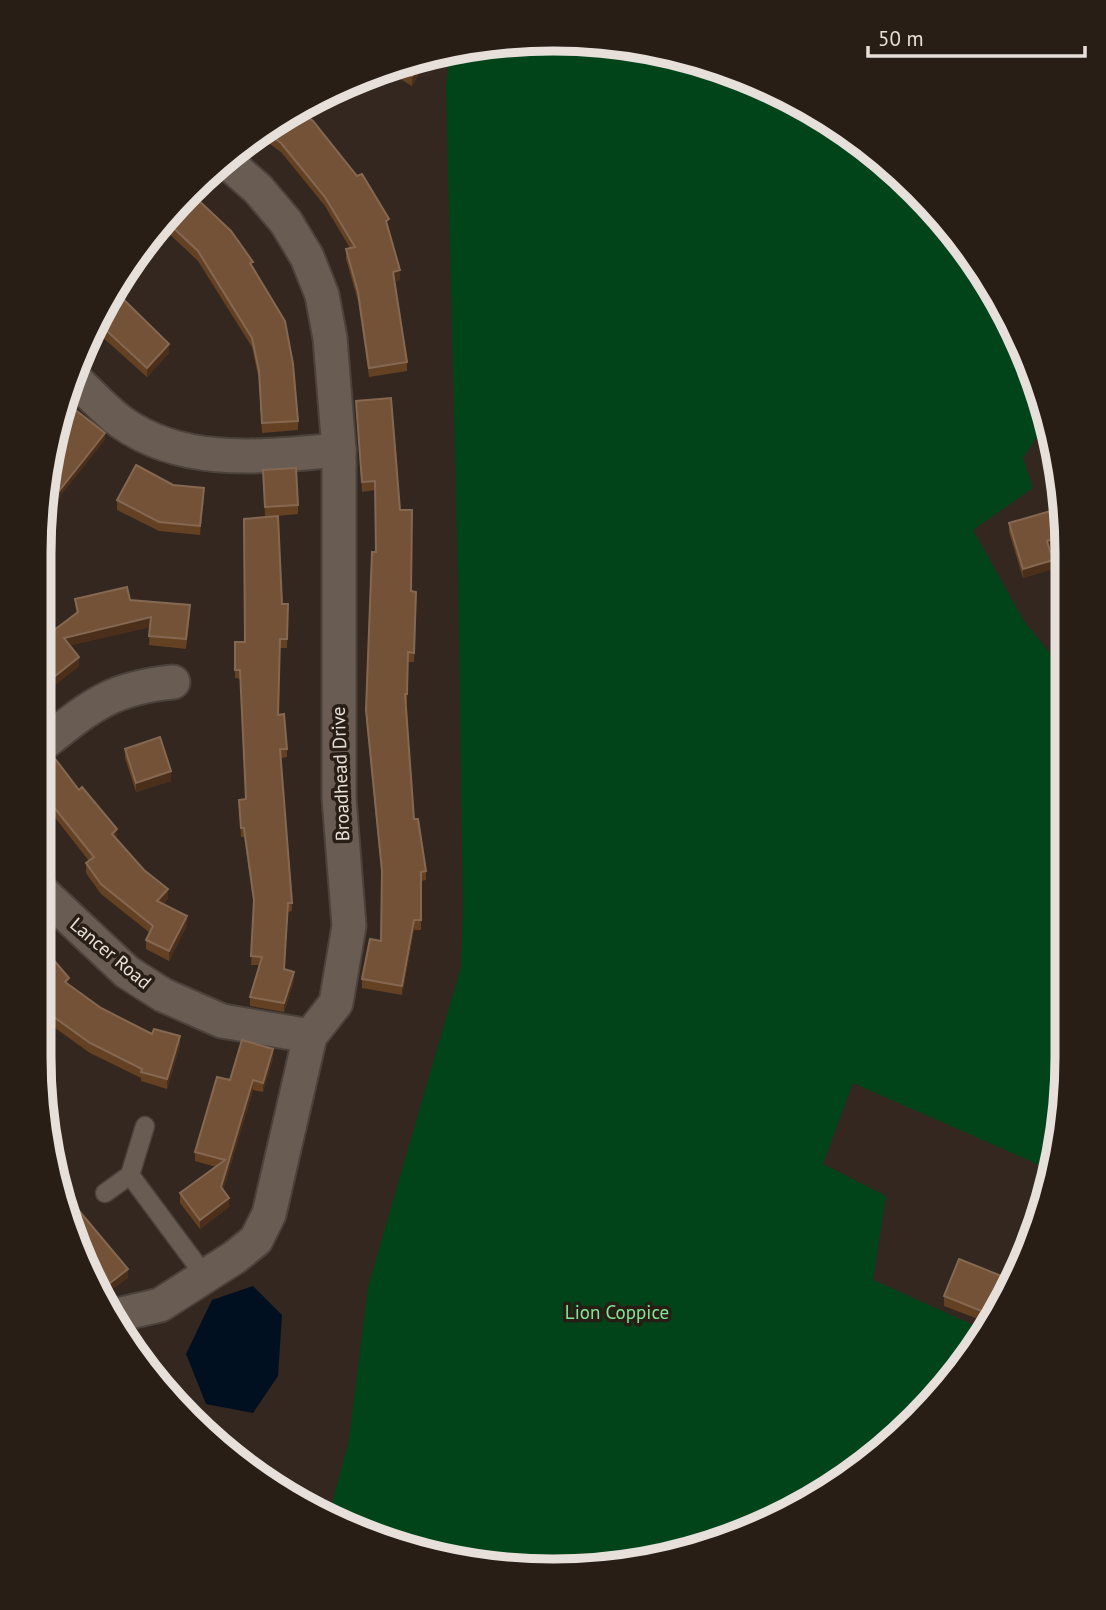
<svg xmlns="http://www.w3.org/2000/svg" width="1106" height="1610" viewBox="0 0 1106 1610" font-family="'PT Sans',sans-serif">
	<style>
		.green { fill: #01441a }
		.water { fill: #001020 }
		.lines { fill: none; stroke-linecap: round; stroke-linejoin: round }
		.service-casing { stroke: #4b423b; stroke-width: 21 }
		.minor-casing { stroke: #4b423b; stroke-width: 37 }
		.service { stroke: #695c53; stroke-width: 18 }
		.minor { stroke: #695c53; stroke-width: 33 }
		.wall { fill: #654124 }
		.shaded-wall { fill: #4b2f1a }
		.building { fill: #735237; stroke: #856851; stroke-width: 2 }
		.labels { text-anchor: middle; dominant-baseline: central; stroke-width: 7; stroke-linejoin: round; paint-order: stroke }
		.street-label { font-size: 19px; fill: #e7e0da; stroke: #291e16 }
		.park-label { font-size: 19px; fill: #81e796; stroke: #291e16 }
		.rim { fill: none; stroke: #e7e0da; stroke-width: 9 }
	</style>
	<rect width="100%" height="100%" fill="#33271f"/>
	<polygon class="green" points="553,39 633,46 777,92 839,125 917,189 1014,325 1047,422 1023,458 1033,488 973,530 1024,621 1061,667 1067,1057 1053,1171 853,1083 823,1164 886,1196 873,1280 987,1331 917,1421 781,1518 653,1562 486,1567 356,1532 329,1515 349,1440 368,1287 461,967 463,908 458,577 446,85 451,49"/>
	<polygon class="water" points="253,1286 282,1315 278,1376 253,1413 206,1404 186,1354 212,1300"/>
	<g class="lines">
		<defs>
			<g id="service">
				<polyline points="130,1175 205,1276"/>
				<polyline points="105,1193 130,1175 145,1126"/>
			</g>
			<g id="minor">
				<path d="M74,378C89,393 104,409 121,422C186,468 265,456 339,450"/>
				<path d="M44,743C91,706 111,688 173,682"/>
				<polyline points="41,891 127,972 163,995 222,1021 310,1036"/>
				<polyline points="113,1316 160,1305 235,1257 256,1240 269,1214 310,1036 336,1003 349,926 339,798 339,450 330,338 322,295 307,257 286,222 258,189 225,160"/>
			</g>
		</defs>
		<use href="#service" class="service-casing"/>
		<use href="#minor" class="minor-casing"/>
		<use href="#service" class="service"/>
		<use href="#minor" class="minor"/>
	</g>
	<g class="wall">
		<polygon points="429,56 412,86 384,69"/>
		<polygon points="267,125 388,229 400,280 395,281 407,362 407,371 369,377 358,301 346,259 346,249 350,248 325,206 281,152 256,134"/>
		<polygon points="187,192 253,267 298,421 298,430 262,433 259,380 252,347 198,261 162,227"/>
		<polygon points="116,292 169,353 147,377 91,327"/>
		<polygon points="356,401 400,510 411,591 416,592 414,662 408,662 407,704 405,704 414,819 426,871 426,880 421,881 421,930 414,930 402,995 362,988 362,979 381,941 382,879 366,719 372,552 376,552 375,490 362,492"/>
		<polygon points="1053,447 1058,453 1058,464 1053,456"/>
		<polygon points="263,470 298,505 298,514 265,517"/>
		<polygon points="173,485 204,498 200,535 159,531 117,510 117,500"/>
		<polygon points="1009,523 1059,525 1059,547 1050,549 1053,569 1023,578 1009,532"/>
		<polygon points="75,599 130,600 190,614 186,649 149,645 150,627 70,645 79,666 50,689 45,683 45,637 76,613"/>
		<polygon points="282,604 288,613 287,648 280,648 278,715 287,749 287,757 281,758 292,903 292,911 288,912 284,969 294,981 284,1012 250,1006 250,997 259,965 251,965 254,906 244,837 241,837 239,800 246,799 240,679 235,678 235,642 245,642"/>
		<polygon points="125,749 171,781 136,792 125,758"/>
		<polygon points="43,764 117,839 168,898 163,904 187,925 169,961 146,949 146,940 150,933 101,894 86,873 86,863 89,861 53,815 47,820 42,815"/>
		<polygon points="40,944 69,985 101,1008 152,1034 180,1045 167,1089 141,1081 141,1078 90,1053 44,1020 39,1014"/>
		<polygon points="273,1058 263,1092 253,1090 223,1190 229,1207 200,1229 180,1203 180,1193 216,1167 195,1161 195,1152 230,1080"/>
		<polygon points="1014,1281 991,1324 944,1306 944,1296"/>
	</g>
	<g class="shaded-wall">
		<polygon points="429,56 412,86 412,76 422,58"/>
		<polygon points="400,270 400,280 393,282 393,272"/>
		<polygon points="169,344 169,353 147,377 147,368"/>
		<polygon points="105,433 105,440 47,513 47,506"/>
		<polygon points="204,488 204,498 200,535 200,526"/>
		<polygon points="1059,537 1059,547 1047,550 1047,541"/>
		<polygon points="1053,560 1053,569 1023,578 1023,569"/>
		<polygon points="151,617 151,627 64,647 64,638"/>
		<polygon points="79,657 79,666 50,689 50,680"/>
		<polygon points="171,771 171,781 136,792 136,783"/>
		<polygon points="53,806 53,815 47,820 47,811"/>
		<polygon points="117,829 117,839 112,834"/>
		<polygon points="168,889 168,898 157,911 157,901"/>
		<polygon points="187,916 187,925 169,961 169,951"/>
		<polygon points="414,920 414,930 402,995 402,986"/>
		<polygon points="294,972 294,981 284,1012 284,1003"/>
		<polygon points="180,1036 180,1045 167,1089 167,1079"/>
		<polygon points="273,1049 273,1058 263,1092 263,1083"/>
		<polygon points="253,1080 253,1090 221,1197 221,1187"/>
		<polygon points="229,1198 229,1207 200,1229 200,1220"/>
		<polygon points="128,1269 128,1278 104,1296 101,1290"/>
	</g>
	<g class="building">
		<polygon points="422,58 412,76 394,66"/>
		<polygon points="297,109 313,121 357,176 362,174 389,219 386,221 400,270 393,272 407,362 369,368 358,292 346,249 355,247 325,197 281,143 262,129 267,125"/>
		<polygon points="187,192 194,196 231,231 253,262 250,263 285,321 293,364 298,421 262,423 259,371 252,338 198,251 166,221"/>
		<polygon points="116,292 169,344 147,368 95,320"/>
		<polygon points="391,398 400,510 412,510 411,591 416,592 414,653 408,652 407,694 405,694 414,819 418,819 426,871 421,872 421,920 414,920 402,986 362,979 370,939 381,941 382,871 366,710 372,552 376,552 375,481 362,482 356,401"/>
		<polygon points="73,408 105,433 47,506 48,453 52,443 60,432 57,429"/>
		<polygon points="136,465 173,485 204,488 200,526 159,522 117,500"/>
		<polygon points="296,468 298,505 265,507 263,470"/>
		<polygon points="1054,510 1059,525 1059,537 1047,541 1053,560 1023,569 1009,523"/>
		<polygon points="278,516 282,604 288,604 287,639 280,639 278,715 284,714 287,749 280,749 292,903 288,903 284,969 294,972 284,1003 250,997 262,957 251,956 254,900 244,828 241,828 239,800 246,799 240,670 235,670 235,642 245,642 244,519"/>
		<polygon points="127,587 130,600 190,605 186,639 149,636 151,617 64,638 79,657 50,680 45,673 45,637 78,612 75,599"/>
		<polygon points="160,737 171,771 136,783 125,749"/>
		<polygon points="53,756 79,790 82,787 117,829 112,834 144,870 168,889 157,901 187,916 169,951 146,940 153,926 101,884 86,863 94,857 53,806 47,811 43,806 43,764"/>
		<polygon points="40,944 69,978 65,982 101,1008 152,1034 154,1029 180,1036 167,1079 141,1072 142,1069 90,1043 44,1010 39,1005"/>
		<polygon points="242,1040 273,1049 263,1083 253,1080 221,1187 229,1198 200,1220 180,1193 225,1160 195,1152 217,1077 230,1080"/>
		<polygon points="55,1182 128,1269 101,1290 56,1191"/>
		<polygon points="959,1259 1014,1281 995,1316 994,1316 944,1296"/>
	</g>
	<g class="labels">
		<g class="street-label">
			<text transform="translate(340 774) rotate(-92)">Broadhead Drive</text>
			<text transform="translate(111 953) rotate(40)">Lancer Road</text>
		</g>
		<g class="park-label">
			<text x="617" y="1312">Lion Coppice</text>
		</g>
	</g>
	<path d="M0 0H1106V1610H0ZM553 51H553A502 502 0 0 1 1055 553V1057A502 502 0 0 1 553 1559H553A502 502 0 0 1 51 1057V553A502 502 0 0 1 553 51Z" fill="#291e16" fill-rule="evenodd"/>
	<path class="rim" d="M553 51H553A502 502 0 0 1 1055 553V1057A502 502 0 0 1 553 1559H553A502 502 0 0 1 51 1057V553A502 502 0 0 1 553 51Z"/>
	<path d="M868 46v10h217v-10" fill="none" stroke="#e7e0da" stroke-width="3.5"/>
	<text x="878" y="46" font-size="21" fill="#e7e0da" stroke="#291e16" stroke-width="5" paint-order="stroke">50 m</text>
</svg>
